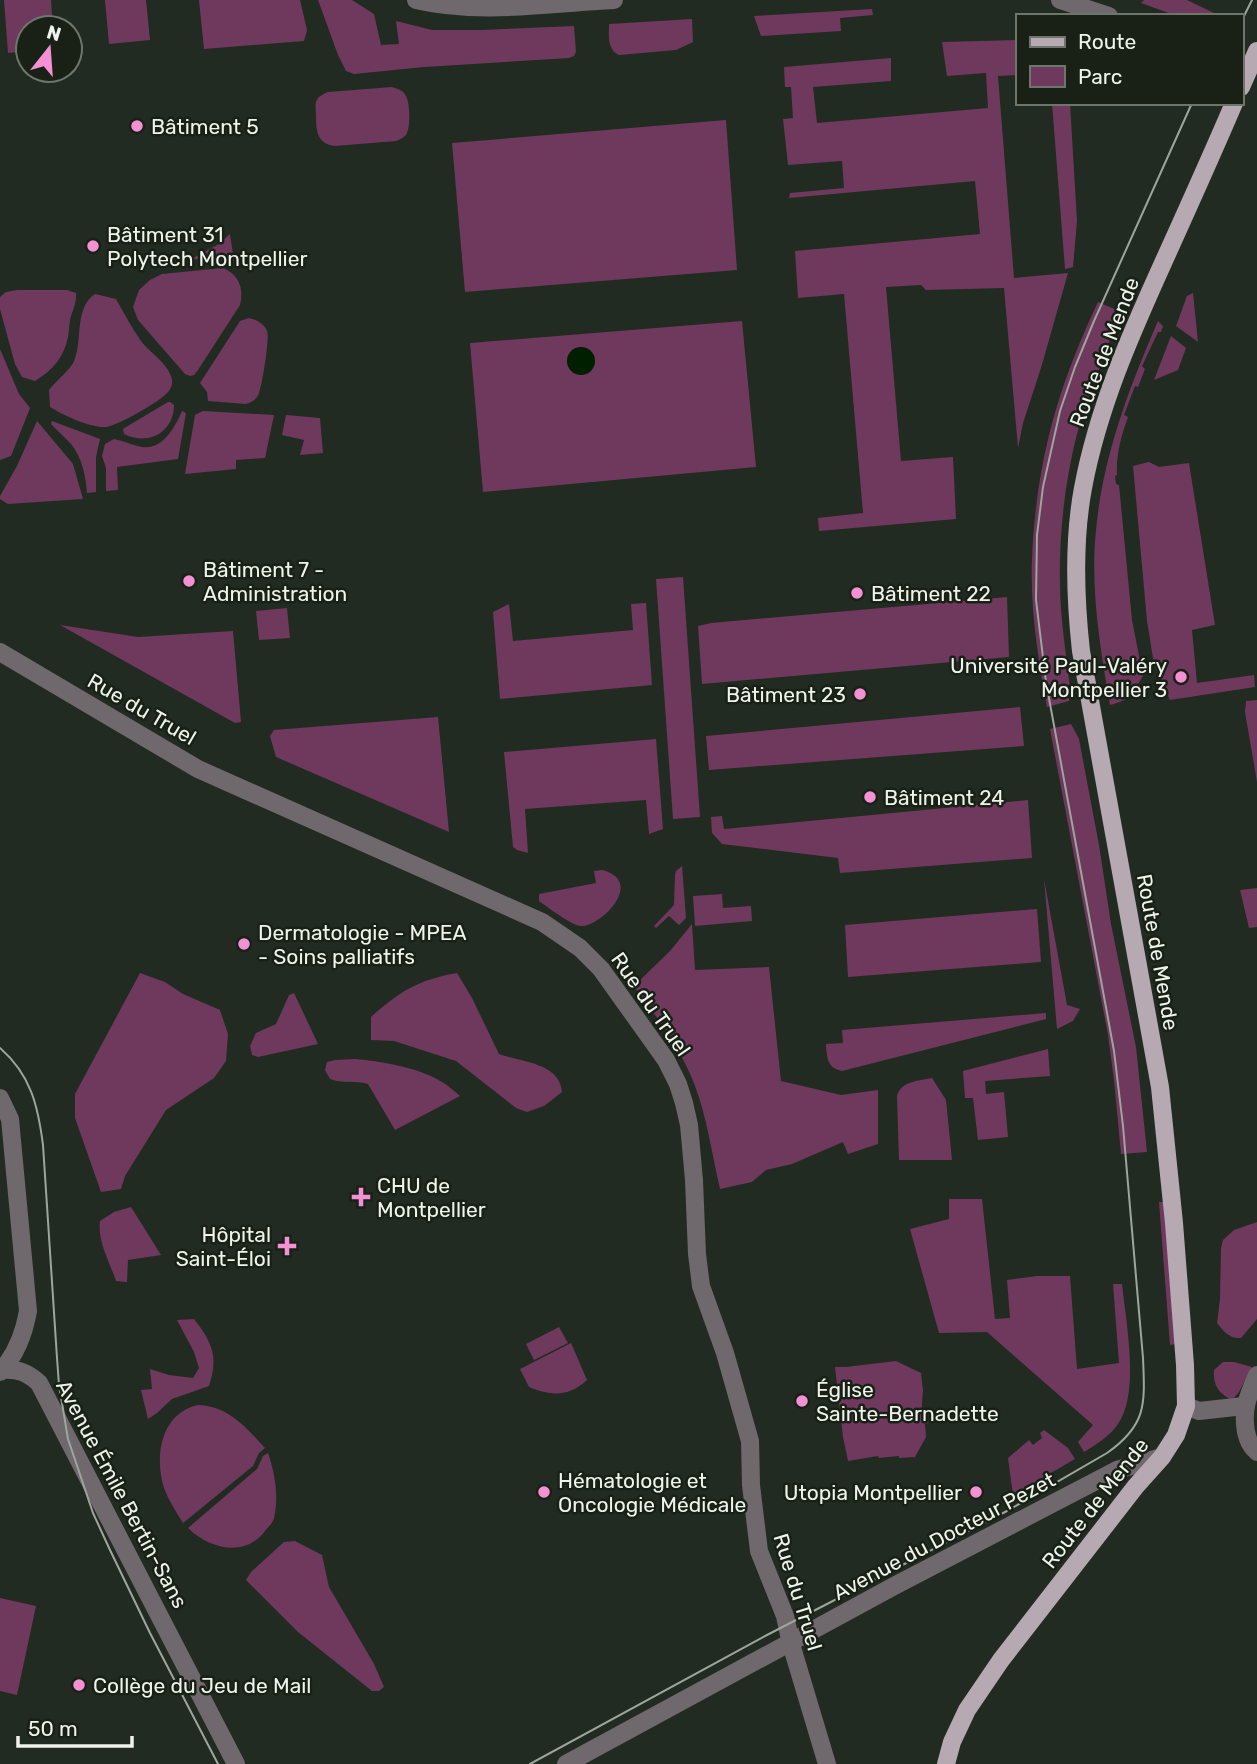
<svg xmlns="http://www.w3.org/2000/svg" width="1257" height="1764" viewBox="0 0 1257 1764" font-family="Rubik,sans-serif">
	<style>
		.green { fill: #6f385d }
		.water { fill: #001f00 }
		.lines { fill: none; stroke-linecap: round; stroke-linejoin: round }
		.minor { stroke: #6f686c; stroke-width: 18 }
		.major { stroke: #b6a9b1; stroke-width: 18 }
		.tram { stroke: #9ea59c; stroke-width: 2 }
		.poi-dot { fill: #f491d4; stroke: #192117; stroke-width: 2.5 }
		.labels { text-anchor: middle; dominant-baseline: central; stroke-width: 5; stroke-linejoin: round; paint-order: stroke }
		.poi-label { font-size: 21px; fill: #eef4ec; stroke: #192117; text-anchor: start }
		.street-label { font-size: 21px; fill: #eef4ec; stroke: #192117 }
	</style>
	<rect width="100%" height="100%" fill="#222b21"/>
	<g class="green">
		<polygon points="4,0 51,0 53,28 28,28 28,51 8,53"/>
		<polygon points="105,0 146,0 150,40 109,44"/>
		<polygon points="199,0 300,0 307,30 304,41 204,49"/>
		<polygon points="318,0 352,0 374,14 381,45 399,44 396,21 432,30 482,30 574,26 576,52 574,56 569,58 424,67 354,74 346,71 338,55"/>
		<polygon points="1144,0 1187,0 1216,14 1214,16 1177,16 1141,3"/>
		<polygon points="872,9 873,15 840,18 841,31 761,36 754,16"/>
		<path d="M692,19L693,42L676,50L619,55C607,49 609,36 609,24Z"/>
		<polygon points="1017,40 1017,75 998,76 1014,278 1068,273 1041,368 1023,423 1018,448 1004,288 926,290 921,285 886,287 901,461 953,457 956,519 819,531 818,518 863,513 844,294 798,298 795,251 980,234 975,181 789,198 790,193 844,188 842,161 788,165 783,119 793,118 791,87 785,87 784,67 891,58 891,81 813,87 817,123 988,108 986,73 947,76 942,42"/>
		<path d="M392,87C398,89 403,90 406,96C410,103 411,128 406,135C403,138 400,139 396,141L335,146C317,144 316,131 316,115C316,109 314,103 318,98C321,95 324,94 328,92Z"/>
		<polygon points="1052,103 1070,103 1077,221 1073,267 1065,269"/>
		<polygon points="726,120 737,270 465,292 452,143"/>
		<polygon points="230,234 234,261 191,259 219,244"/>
		<path d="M223,268C239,275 244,288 240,305L198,370L194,375L190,376L185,374L138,320L133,307L139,290L150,280L162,274Z"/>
		<path d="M17,290H67L76,293C77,303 72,311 70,320C69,326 69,332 68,337C64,357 53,370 35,381L22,377L15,364L0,309V297L6,292Z"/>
		<polygon points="1193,293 1198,342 1176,326 1187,296"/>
		<path d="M95,294L116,299C124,313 132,328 141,341C150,353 168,363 172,379C173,383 171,390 167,393C159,402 117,426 106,427C90,428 63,415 50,407L49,390C55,382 71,369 74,361C83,340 74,308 95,294Z"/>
		<path d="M1098,302L1119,311L1116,323C1103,360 1088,396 1077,434C1065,481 1059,533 1060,582C1060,617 1066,653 1070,688L1069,701L1047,707C1038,658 1030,608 1032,559C1034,508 1042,455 1057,406C1068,370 1082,336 1098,302Z"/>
		<path d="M249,318C256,320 264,323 267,331C270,337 262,386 259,393C257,399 252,402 246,404L208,401L207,392L200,383L240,321Z"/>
		<polygon points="742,321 756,467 483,492 470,343"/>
		<path d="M1158,321L1163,326L1161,332H1158L1142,366L1145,369L1138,387L1135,386L1124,415L1128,417C1121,437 1116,454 1117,475L1115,476L1116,484L1119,485L1132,620L1143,676C1132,693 1131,700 1110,705C1100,647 1090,588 1096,530C1103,456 1129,388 1158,321Z"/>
		<polygon points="1171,336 1186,348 1178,370 1154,380"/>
		<polygon points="0,349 19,394 30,408 11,456 0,460"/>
		<path d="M168,402H170L174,405C174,433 147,446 124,434L123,429L126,427Z"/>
		<path d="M182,411L186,413L178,459L117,467L118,490L106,491V468L102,456L105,444L114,439C124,441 132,445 142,447C163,450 175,427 182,411Z"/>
		<polygon points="203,411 274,415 265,458 236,460 236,469 185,474 195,415"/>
		<polygon points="286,415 320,418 323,453 300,455 304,440 282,435"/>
		<polygon points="37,421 73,464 83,499 8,504 0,499 0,496 17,466"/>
		<path d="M52,421L100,439L96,457V492L87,493C86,477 82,457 71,444C65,437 57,431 51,424Z"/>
		<polygon points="1149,462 1159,467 1189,463 1215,625 1192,630 1197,683 1254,675 1255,687 1170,700 1154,664 1147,621 1133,466"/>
		<polygon points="683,577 700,817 673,819 656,579"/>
		<polygon points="1007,597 1009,657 702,684 698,626 711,623"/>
		<polygon points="646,603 652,685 500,699 493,612 509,604 513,641 633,630 631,604"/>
		<polygon points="287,608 290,638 259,640 256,611"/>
		<polygon points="60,625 138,637 233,631 241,722 235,723"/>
		<polygon points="1257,700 1257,782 1245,712 1246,701"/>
		<polygon points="1020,707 1024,746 709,770 706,736"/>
		<polygon points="438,717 449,832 276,757 270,736 274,730"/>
		<polygon points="1071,724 1079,739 1099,845 1111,924 1136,1047 1147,1152 1121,1154 1114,1080 1108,1035 1050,729"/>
		<polygon points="656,739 663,829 649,834 646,800 525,809 528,853 517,850 513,847 504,752"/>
		<polygon points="1028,800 1032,858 840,873 838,858 722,844 712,833 711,817 722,816 724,829"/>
		<polygon points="682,866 686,918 679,925 669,916 656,928 654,926 674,905 675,875 676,871"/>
		<path d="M602,870C646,881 601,927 581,926C571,925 549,908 539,901V894L596,883L594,871Z"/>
		<polygon points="1044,879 1067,1005 1080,1009 1073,1021 1057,1029"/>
		<polygon points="1257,888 1257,927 1249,928 1240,890"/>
		<polygon points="722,894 723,908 751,906 752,921 695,926 693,896"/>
		<polygon points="1037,909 1041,962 848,977 845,925"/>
		<path d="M692,924L695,970L769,967L781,1081L841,1095L878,1090V1144L848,1154L843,1142L792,1164L766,1170L752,1182L720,1189C712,1154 707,1117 694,1083C680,1048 657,1017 634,986L670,951Z"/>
		<polygon points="140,973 165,982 183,994 220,1010 228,1034 226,1061 214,1078 166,1110 125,1176 121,1189 101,1192 75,1118 75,1094"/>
		<path d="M457,973L472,998L499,1054C522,1062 560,1063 562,1092L544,1106L527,1112L516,1108L456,1061L394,1041L371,1040V1017C400,991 418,980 457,973Z"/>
		<polygon points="294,993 318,1044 258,1057 252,1055 250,1046 256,1033 276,1024 289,995"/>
		<path d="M1046,1013V1019L842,1071C827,1068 827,1058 826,1044L843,1043L842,1030Z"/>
		<polygon points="1048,1049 1050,1076 985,1081 986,1094 1004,1092 1008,1137 978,1140 973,1098 965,1098 963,1071"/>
		<path d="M355,1059C381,1061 420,1068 442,1082C449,1086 454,1091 460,1096L395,1130L368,1084C354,1080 343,1084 330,1079L325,1070L327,1062L335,1060Z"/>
		<path d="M932,1078L946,1100L952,1160H899L897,1096C901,1081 918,1081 932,1078Z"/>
		<path d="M949,1199H982L995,1319L1010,1318L1007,1280L1037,1276H1070L1077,1369L1119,1363L1113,1284H1122C1126,1322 1140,1393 1118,1424C1110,1436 1097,1444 1084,1452L1078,1442L1093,1425L987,1332L939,1333L910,1229L949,1219Z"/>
		<polygon points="1159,1202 1164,1202 1176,1344 1170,1345"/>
		<path d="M131,1207L161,1255L128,1260L127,1282L116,1281C110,1263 97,1240 100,1221L114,1212Z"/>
		<path d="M1257,1222V1319L1241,1338C1230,1339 1224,1332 1217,1323L1220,1299L1221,1248L1223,1240L1234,1230Z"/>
		<path d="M194,1319C212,1342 219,1357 209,1386L172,1399L157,1413L148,1419L141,1390L152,1389L150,1369L169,1375L193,1378L199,1368L194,1352L177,1320Z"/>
		<polygon points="559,1327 568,1343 534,1360 526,1344"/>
		<path d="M571,1343L587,1380C569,1397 551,1396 529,1387L520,1369Z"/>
		<polygon points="896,1361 921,1373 923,1390 921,1418 927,1418 928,1423 925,1424 926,1437 915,1457 899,1458 899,1456 879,1458 878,1456 848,1461 843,1437 835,1367 846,1367"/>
		<path d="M1223,1362H1234L1252,1367L1239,1392L1232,1400C1218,1393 1213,1385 1214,1370Z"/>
		<path d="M198,1405C228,1406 246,1427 265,1448L259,1453L253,1466L183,1523C176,1512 169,1501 164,1488C154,1456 161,1413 198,1405Z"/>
		<polygon points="1044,1430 1068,1448 1075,1459 1013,1495 1008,1458 1029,1440 1033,1445 1042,1438 1040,1433"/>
		<path d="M268,1453C275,1473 279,1497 274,1518C273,1523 268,1527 265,1531C245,1558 209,1549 188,1528L257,1469L263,1456Z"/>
		<polygon points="295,1541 322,1555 329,1587 374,1664 384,1687 379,1691 372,1691 298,1632 246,1580 251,1572 284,1542"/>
		<polygon points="0,1598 36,1606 17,1695 0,1691"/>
	</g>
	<circle class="water" cx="581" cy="361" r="14"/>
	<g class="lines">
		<g class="minor">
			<path d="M416,0C479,15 550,3 614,0"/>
			<polyline points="1060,0 1109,16"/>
			<polyline points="0,652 198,769 542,922 580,948 601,969 666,1060 678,1084 684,1103 689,1125 694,1180 697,1254 701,1286 725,1353 750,1441 751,1485 759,1551 785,1616 791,1644 827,1764"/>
			<path d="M0,1098L10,1119L28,1311C24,1334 16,1355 0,1372"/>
			<path d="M2,1370C18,1369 27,1372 39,1383L236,1764"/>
			<path d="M1257,1375C1248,1396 1242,1409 1246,1432C1248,1440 1250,1446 1257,1452"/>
			<polyline points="1186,1406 1199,1411 1244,1406"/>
			<polyline points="566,1764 896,1585 1117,1470 1162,1457"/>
		</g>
		<g class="major">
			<polyline points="1241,87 1257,51"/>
			<path d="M946,1764L952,1742L967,1710L1001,1660L1136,1486L1162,1457L1176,1435L1186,1406L1185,1365L1174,1223L1160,1087L1081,651C1075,597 1073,542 1083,488C1098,408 1130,336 1163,263C1187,210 1211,157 1234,103"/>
		</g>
		<g class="tram">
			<polyline points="1241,22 1252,0"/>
			<path d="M0,1048C31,1075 38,1106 43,1145L57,1358L59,1385L68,1439L93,1513L110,1550L150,1633L218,1764"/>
			<path d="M530,1764L767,1635L1007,1511L1107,1453C1147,1425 1145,1404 1143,1358L1123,1126L1114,1051L1046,682L1036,600L1037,535L1043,487L1060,411L1075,367L1094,321L1192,103"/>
		</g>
	</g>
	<g class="poi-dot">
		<circle cx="137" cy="126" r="7"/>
		<circle cx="93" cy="246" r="7"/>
		<circle cx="189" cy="581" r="7"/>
		<circle cx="857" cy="593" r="7"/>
		<circle cx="1181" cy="677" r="7"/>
		<circle cx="860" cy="694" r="7"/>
		<circle cx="870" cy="797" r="7"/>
		<circle cx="244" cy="944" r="7"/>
		<path d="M357.5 1186.5h7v7h7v7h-7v7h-7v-7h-7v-7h7z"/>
		<path d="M283.5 1235.5h7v7h7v7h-7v7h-7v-7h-7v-7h7z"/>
		<circle cx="802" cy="1401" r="7"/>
		<circle cx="544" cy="1492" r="7"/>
		<circle cx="976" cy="1492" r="7"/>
		<circle cx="79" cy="1685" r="7"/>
	</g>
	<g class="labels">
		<g class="poi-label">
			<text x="151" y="126">Bâtiment 5</text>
			<text x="107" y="234">Bâtiment 31<tspan x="107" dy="24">Polytech Montpellier</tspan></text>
			<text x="203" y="569">Bâtiment 7 -<tspan x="203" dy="24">Administration</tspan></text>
			<text x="871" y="593">Bâtiment 22</text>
			<text x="1167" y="665" text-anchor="end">Université Paul-Valéry<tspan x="1167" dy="24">Montpellier 3</tspan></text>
			<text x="846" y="694" text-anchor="end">Bâtiment 23</text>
			<text x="884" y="797">Bâtiment 24</text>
			<text x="258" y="932">Dermatologie - MPEA<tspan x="258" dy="24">- Soins palliatifs</tspan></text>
			<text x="377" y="1185">CHU de<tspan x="377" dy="24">Montpellier</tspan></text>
			<text x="271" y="1234" text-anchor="end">Hôpital<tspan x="271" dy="24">Saint-Éloi</tspan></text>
			<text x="816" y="1389">Église<tspan x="816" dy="24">Sainte-Bernadette</tspan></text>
			<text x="558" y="1480">Hématologie et<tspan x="558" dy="24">Oncologie Médicale</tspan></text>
			<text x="962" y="1492" text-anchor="end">Utopia Montpellier</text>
			<text x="93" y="1685">Collège du Jeu de Mail</text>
		</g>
		<g class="street-label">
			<text transform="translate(1104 352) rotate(-69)">Route de Mende</text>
			<text transform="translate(142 709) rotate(30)">Rue du Truel</text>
			<text transform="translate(1158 952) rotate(80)">Route de Mende</text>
			<text transform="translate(651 1004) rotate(55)">Rue du Truel</text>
			<text transform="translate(122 1494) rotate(62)">Avenue Émile Bertin-Sans</text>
			<text transform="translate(1095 1503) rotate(-52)">Route de Mende</text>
			<text transform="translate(944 1536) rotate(-28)">Avenue du Docteur Pezet</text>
			<text transform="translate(798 1592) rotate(73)">Rue du Truel</text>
		</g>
	</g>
	<rect x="1016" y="14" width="228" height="91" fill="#192117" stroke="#6e756c" stroke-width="2"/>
	<rect x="1030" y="37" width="35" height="10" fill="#b6a9b1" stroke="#6e756c" stroke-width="2"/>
	<text x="1078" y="49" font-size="21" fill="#eef4ec">Route</text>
	<rect x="1030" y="66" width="35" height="21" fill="#6f385d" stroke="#6e756c" stroke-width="2"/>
	<text x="1078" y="84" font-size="21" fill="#eef4ec">Parc</text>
	<g transform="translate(49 49) rotate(17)"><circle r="33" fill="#192117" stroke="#6e756c" stroke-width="2"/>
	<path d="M0-5L12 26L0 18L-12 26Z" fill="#f491d4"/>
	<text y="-10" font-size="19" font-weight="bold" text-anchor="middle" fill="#eef4ec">N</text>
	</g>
	<path d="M18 1736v10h114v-10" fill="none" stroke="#eef4ec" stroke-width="3.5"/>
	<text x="28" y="1736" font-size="21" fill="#eef4ec" stroke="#192117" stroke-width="5" paint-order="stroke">50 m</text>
</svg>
